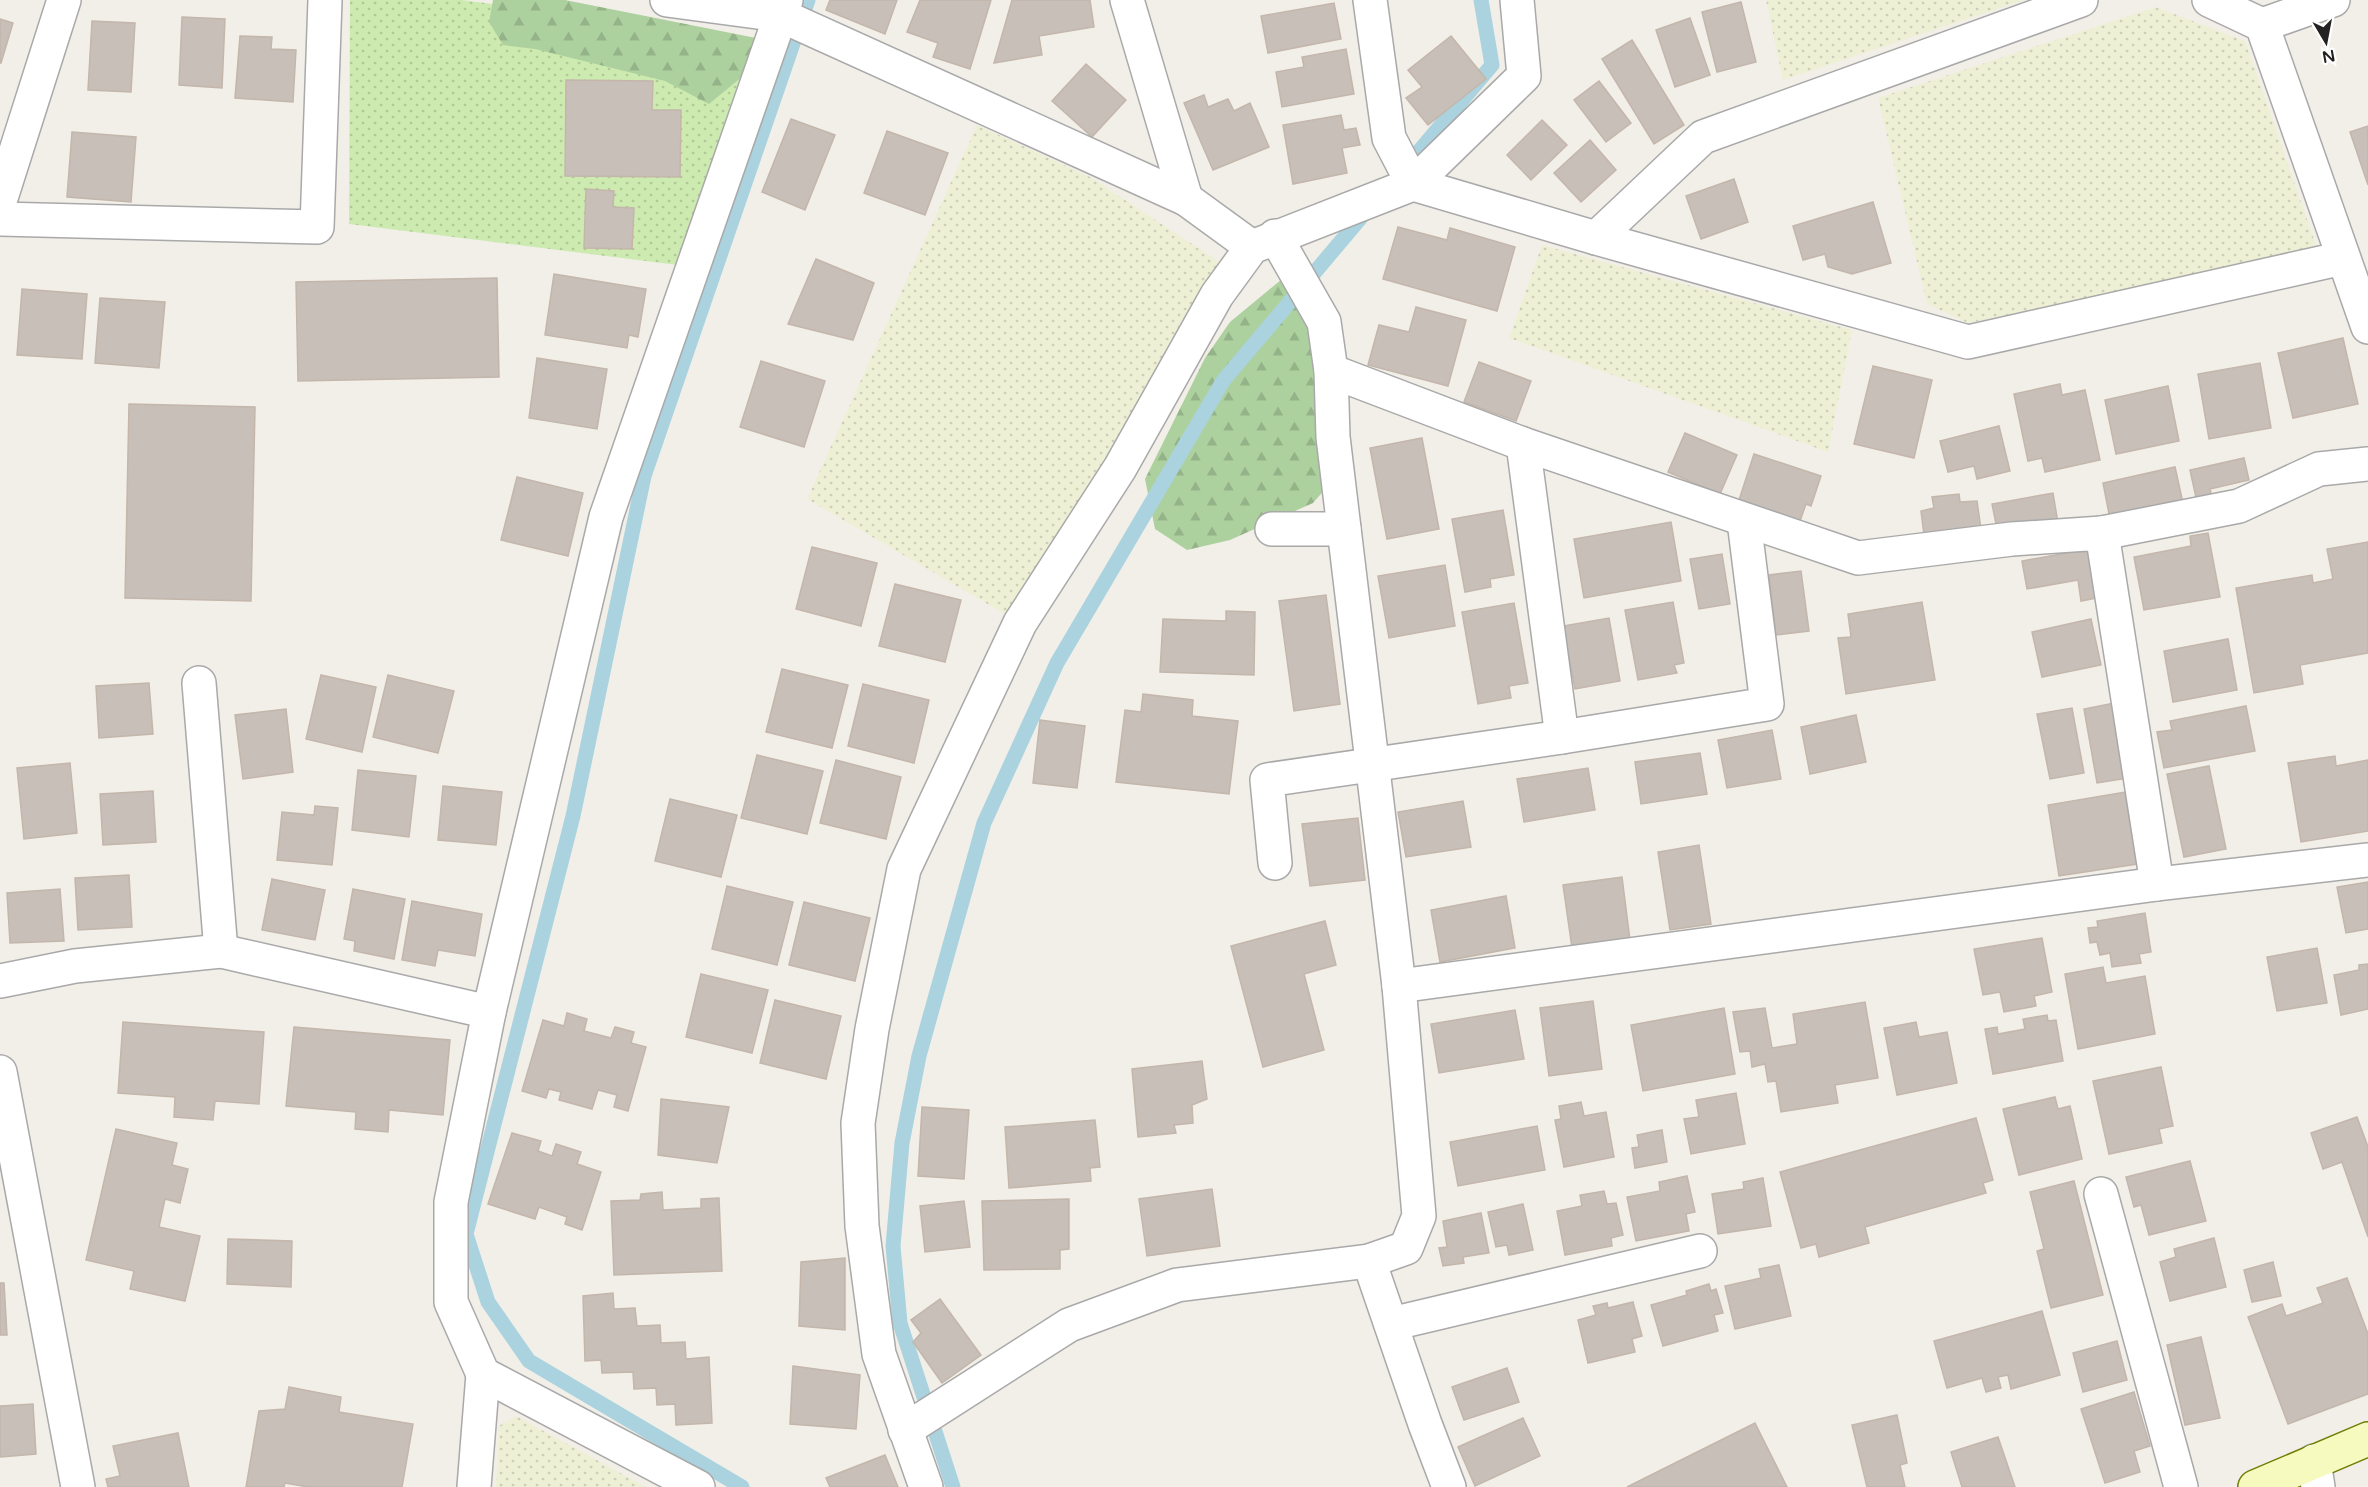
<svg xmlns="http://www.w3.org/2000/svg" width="2368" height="1487" viewBox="0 0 2368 1487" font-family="'Varela Round',sans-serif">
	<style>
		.farmland { fill: url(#farmland-dots) }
		.grass { fill: url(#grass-dots) }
		.forest { fill: url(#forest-firs) }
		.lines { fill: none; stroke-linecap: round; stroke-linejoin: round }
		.stream { stroke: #aad3df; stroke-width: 15 }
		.building { fill: #c7bfb8; stroke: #c4b6ab; stroke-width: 1.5 }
		.street-casing { stroke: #a9a9a9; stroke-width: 36 }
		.secondary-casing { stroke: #707d05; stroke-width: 36 }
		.street { stroke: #fff; stroke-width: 33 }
		.secondary { stroke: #f7fabf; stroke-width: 33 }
	</style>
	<defs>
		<pattern id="farmland-dots" width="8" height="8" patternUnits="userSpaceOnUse" patternTransform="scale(1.5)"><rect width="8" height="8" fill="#eef0d5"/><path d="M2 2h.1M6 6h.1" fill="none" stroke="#ccceb7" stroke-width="1.8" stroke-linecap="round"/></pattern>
		<pattern id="grass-dots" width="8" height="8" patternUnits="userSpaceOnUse" patternTransform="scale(1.5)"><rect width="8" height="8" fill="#cdebb0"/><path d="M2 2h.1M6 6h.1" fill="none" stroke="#b0c997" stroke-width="1.8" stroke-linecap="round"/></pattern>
		<pattern id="forest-firs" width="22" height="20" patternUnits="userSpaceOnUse" patternTransform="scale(1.5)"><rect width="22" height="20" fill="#add19e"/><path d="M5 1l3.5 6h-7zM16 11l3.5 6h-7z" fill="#95b388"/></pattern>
	</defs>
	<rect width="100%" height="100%" fill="#f2efe9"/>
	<g class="farmland">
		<polygon points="1766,0 2024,0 1783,80"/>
		<polygon points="2156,7 2245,41 2318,251 1968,323 1927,304 1878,98"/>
		<polygon points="977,125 1090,177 1224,265 1020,623 807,499"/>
		<polygon points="1542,245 1852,330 1828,452 1509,338"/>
		<polygon points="516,1416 646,1487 496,1487 499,1426"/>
	</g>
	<polygon class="grass" points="350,0 462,0 756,38 678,265 349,224"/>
	<g class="forest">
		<polygon points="493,0 565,0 756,38 743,76 709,104 665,81 535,49 503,45 489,22"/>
		<polygon points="1287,275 1325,331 1327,487 1313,503 1230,540 1187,550 1155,529 1145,479 1205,358 1230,322"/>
	</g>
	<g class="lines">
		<g class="stream">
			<polyline points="1403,170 1492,65 1481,0"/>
			<polyline points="742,1487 529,1361 488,1302 466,1234 573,816 644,476 808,0"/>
			<polyline points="953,1487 900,1323 893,1246 902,1143 919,1056 984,823 1057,663 1223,381 1369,208"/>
		</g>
	</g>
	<g class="building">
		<polygon points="830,0 897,0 885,34 826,10"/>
		<polygon points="920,0 991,0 970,69 933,57 938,43 907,32"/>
		<polygon points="1012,0 1090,0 1094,27 1039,36 1042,55 994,63"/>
		<polygon points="1741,2 1756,62 1717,72 1702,12"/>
		<polygon points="1334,3 1341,39 1268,53 1261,16"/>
		<polygon points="182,17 225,19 222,88 179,85"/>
		<polygon points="1690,18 1710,75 1675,87 1656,30"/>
		<polygon points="0,19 13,23 1,63 0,63"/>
		<polygon points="92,21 135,23 131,92 88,90"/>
		<polygon points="240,36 272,37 271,49 296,50 293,102 235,98"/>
		<polygon points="1451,36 1486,79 1428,125 1406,98 1422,87 1408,70"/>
		<polygon points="1632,40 1684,125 1654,144 1602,59"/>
		<polygon points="1346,49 1354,94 1282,107 1276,72 1304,67 1302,57"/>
		<polygon points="1086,64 1126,100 1092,137 1052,101"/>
		<polygon points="566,80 653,81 652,110 681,110 680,177 565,176"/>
		<polygon points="1599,81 1631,123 1606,142 1574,100"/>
		<polygon points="1204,95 1208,107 1228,99 1234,111 1250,103 1269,147 1213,170 1184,103"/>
		<polygon points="1341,115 1344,130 1356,128 1360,145 1342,148 1347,173 1293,184 1283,125"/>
		<polygon points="791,119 835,135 805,210 762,192"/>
		<polygon points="1542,120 1567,145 1531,180 1507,155"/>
		<polygon points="2368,126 2368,185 2350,132"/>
		<polygon points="887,131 948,153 925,215 864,193"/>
		<polygon points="72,132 136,137 131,202 67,197"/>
		<polygon points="1590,140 1616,170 1581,202 1554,173"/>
		<polygon points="1734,179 1748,222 1701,239 1686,196"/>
		<polygon points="586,189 614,191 613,207 634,208 632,249 584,248"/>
		<polygon points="1873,202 1891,263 1852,274 1828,267 1825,254 1803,260 1793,226"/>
		<polygon points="1398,227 1447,240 1450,228 1515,247 1497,311 1383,279"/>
		<polygon points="816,259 874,283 853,340 788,324"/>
		<polygon points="554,274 646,289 638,337 629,335 627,348 545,335"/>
		<polygon points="497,278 499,377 298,381 296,282"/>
		<polygon points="22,289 87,294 82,359 17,355"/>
		<polygon points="100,298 165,302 159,368 95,363"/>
		<polygon points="1416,307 1466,320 1448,386 1368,365 1379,325 1409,332"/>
		<polygon points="2343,338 2358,404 2293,418 2278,353"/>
		<polygon points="537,358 607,369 597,429 529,418"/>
		<polygon points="761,361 825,381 804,447 740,427"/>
		<polygon points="1479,362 1531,381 1516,421 1464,402"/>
		<polygon points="2260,363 2271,428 2209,439 2198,374"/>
		<polygon points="1873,366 1932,380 1914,458 1854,444"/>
		<polygon points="2060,384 2062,395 2085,390 2100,460 2045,472 2042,458 2028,461 2014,394"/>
		<polygon points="2168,386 2179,441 2116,454 2105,400"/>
		<polygon points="129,404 255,407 251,601 125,598"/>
		<polygon points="1999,426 2010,471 1977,479 1974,466 1948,472 1940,441"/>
		<polygon points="1685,433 1737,455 1720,494 1668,472"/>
		<polygon points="1422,438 1439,529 1387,539 1370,448"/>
		<polygon points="1754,454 1821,476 1811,506 1806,504 1800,521 1739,500"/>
		<polygon points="2244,458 2249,480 2210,489 2212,498 2197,502 2190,470"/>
		<polygon points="2175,467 2183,503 2110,519 2103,483"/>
		<polygon points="517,477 583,493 568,556 501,540"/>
		<polygon points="2053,493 2058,523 1998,534 1992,504"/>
		<polygon points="1959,494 1960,502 1977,501 1981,529 1924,535 1921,511 1934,508 1932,497"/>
		<polygon points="1503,510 1514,575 1490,579 1491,587 1465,592 1452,519"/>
		<polygon points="1671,522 1681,581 1584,598 1574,539"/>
		<polygon points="2208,533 2220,597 2144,610 2134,557 2191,546 2190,536"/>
		<polygon points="2368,542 2368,653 2300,665 2303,684 2254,693 2236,588 2312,575 2313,583 2333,579 2327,549"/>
		<polygon points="812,547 877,563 861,626 796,609"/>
		<polygon points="2094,548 2102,597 2081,601 2078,580 2027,589 2022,561"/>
		<polygon points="1722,554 1730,604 1699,609 1690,559"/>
		<polygon points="1445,565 1455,626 1389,638 1378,576"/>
		<polygon points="1801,571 1809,631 1776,635 1769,575"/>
		<polygon points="895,584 961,600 945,662 879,646"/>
		<polygon points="1326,595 1340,704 1294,711 1279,601"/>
		<polygon points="1673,602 1684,663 1674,665 1677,673 1638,680 1625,610"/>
		<polygon points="1922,602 1935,680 1846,694 1838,638 1851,637 1848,614"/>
		<polygon points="1514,603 1528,683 1509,686 1511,698 1478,704 1462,612"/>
		<polygon points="1226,611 1255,612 1254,675 1160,672 1163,619 1226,621"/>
		<polygon points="1609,618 1620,681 1575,689 1563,626"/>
		<polygon points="2091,619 2101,665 2042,677 2032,632"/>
		<polygon points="2228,639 2237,690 2173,702 2164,651"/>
		<polygon points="782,669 848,685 832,748 766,732"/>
		<polygon points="321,675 376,687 362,752 306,739"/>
		<polygon points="388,675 454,691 438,753 373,737"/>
		<polygon points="149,683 153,734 99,738 96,686"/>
		<polygon points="863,684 929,700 914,763 848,746"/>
		<polygon points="1143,694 1193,700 1192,716 1238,721 1229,794 1116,782 1125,710 1141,712"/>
		<polygon points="2115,703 2129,778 2097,783 2084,709"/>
		<polygon points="2246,706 2255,751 2164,768 2157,732 2172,730 2170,721"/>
		<polygon points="2072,708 2084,773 2050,779 2037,714"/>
		<polygon points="286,709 293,772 243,779 235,715"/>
		<polygon points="1856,715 1866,762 1810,774 1801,727"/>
		<polygon points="1040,720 1085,726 1077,788 1033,783"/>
		<polygon points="1772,730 1781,779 1727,788 1718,740"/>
		<polygon points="1700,753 1707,794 1641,804 1635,762"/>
		<polygon points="757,755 823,771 807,834 741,818"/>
		<polygon points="2335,756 2336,766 2368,760 2368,831 2301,842 2288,763"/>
		<polygon points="836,760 901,777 886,839 820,823"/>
		<polygon points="70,763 77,833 24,839 17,768"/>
		<polygon points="2209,766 2226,849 2184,857 2167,774"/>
		<polygon points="1588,768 1595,810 1524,822 1517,779"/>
		<polygon points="358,770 416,776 409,837 352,830"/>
		<polygon points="443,786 502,792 496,845 438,840"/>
		<polygon points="153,791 156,842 103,845 100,794"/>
		<polygon points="2125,792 2137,864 2059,876 2048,805"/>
		<polygon points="670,799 737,815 721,877 655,861"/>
		<polygon points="1463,801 1471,847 1406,857 1398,812"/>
		<polygon points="315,806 338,808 332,865 277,860 282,812 314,815"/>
		<polygon points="1358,818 1365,880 1310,886 1302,824"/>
		<polygon points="1699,845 1711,924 1670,930 1658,852"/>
		<polygon points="129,875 132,927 78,930 75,878"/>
		<polygon points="1622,877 1630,940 1572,948 1563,885"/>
		<polygon points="272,879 325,890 315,940 262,930"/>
		<polygon points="2368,882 2368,929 2346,933 2337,887"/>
		<polygon points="727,886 793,902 777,965 712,949"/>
		<polygon points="60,889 64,941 10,943 7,893"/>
		<polygon points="353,889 405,899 394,959 354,951 355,941 344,939"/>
		<polygon points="1506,896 1515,948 1440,962 1431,910"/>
		<polygon points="412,901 482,914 475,956 438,950 435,966 402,960"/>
		<polygon points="804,902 870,918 855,981 789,965"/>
		<polygon points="2145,913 2151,952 2139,954 2141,963 2112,967 2110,953 2100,955 2097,942 2090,943 2088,928 2098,927 2097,921"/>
		<polygon points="1325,921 1336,965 1304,974 1324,1050 1263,1067 1231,946"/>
		<polygon points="2042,938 2052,992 2034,996 2036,1006 2004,1012 2000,992 1983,995 1974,949"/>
		<polygon points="2317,948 2327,1003 2277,1011 2267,957"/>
		<polygon points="2368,964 2368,1009 2341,1015 2334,975 2359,970 2359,965"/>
		<polygon points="2103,967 2106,983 2145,976 2155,1034 2078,1049 2065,974"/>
		<polygon points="701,974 768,990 752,1053 686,1037"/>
		<polygon points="775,1000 841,1016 826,1079 760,1063"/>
		<polygon points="1593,1001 1602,1069 1549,1076 1540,1008"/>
		<polygon points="1865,1002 1878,1078 1835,1085 1838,1103 1781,1112 1776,1081 1768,1082 1765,1064 1752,1067 1750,1051 1740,1052 1733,1012 1765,1008 1772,1048 1797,1044 1793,1014"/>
		<polygon points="1724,1008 1735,1074 1643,1091 1631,1025"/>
		<polygon points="1515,1010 1524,1059 1439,1073 1431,1024"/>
		<polygon points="567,1013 587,1019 584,1031 611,1038 615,1027 634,1032 631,1043 646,1047 628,1111 614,1107 617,1095 598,1090 592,1109 559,1100 561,1092 549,1089 546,1098 522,1091 543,1020 564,1026"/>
		<polygon points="2047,1015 2048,1021 2056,1020 2063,1061 1993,1074 1985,1029 1997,1027 1998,1034 2025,1029 2023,1019"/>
		<polygon points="123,1022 264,1032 259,1104 215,1101 213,1120 174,1117 175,1097 118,1093"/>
		<polygon points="1916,1022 1919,1037 1947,1032 1957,1083 1897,1095 1884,1028"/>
		<polygon points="294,1027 450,1040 443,1115 389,1110 388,1132 355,1129 356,1112 286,1106"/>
		<polygon points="1202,1061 1207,1099 1192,1105 1193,1123 1174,1125 1176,1133 1138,1137 1132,1069"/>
		<polygon points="2161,1067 2173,1126 2159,1129 2162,1143 2109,1154 2093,1081"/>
		<polygon points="1736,1093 1745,1144 1691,1154 1684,1119 1699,1117 1696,1100"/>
		<polygon points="2055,1097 2058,1109 2070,1106 2082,1159 2019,1175 2003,1109"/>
		<polygon points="661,1099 729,1107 717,1163 658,1155"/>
		<polygon points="1581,1102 1584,1116 1606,1112 1614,1157 1564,1167 1555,1120 1561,1119 1559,1106"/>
		<polygon points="922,1107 969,1110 964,1179 918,1176"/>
		<polygon points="2357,1117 2368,1147 2368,1237 2342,1162 2323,1169 2311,1133"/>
		<polygon points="1976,1118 1993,1180 1983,1183 1986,1193 1865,1227 1869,1243 1819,1257 1816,1244 1801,1248 1780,1172"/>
		<polygon points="1095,1120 1100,1167 1090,1168 1091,1181 1009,1188 1005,1127"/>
		<polygon points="1537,1126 1545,1170 1458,1186 1450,1142"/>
		<polygon points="116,1129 177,1143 172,1165 188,1169 180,1203 165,1199 159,1227 200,1236 185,1301 130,1289 134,1271 86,1260"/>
		<polygon points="1662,1130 1667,1162 1635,1168 1632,1148 1639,1147 1637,1135"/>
		<polygon points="512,1133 541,1141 538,1151 552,1156 556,1144 581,1152 577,1164 601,1172 582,1230 565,1224 567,1217 539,1207 535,1219 488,1204"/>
		<polygon points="2190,1161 2206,1221 2149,1235 2141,1205 2134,1207 2126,1177"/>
		<polygon points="1687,1176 1695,1212 1686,1214 1689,1231 1636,1241 1627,1197 1660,1191 1659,1182"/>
		<polygon points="1763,1178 1771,1226 1718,1234 1712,1194 1744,1189 1743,1182"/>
		<polygon points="2074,1181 2103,1295 2051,1308 2037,1251 2044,1249 2030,1192"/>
		<polygon points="1212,1189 1220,1246 1147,1256 1139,1199"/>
		<polygon points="1604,1191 1607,1204 1616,1203 1623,1235 1611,1238 1612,1246 1565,1255 1557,1211 1582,1206 1580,1195"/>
		<polygon points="662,1192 663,1210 701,1208 701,1199 719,1198 722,1271 614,1275 611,1201 640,1200 641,1194"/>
		<polygon points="1069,1199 1069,1249 1060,1250 1060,1269 984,1270 982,1201"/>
		<polygon points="964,1201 970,1247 925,1252 920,1206"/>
		<polygon points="1523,1204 1533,1250 1509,1255 1507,1245 1496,1247 1488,1212"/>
		<polygon points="1481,1213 1489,1253 1463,1257 1464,1263 1443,1266 1439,1248 1447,1247 1443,1221"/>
		<polygon points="2214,1238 2226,1287 2170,1301 2160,1262 2176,1257 2174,1249"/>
		<polygon points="228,1239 292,1241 291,1287 227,1284"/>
		<polygon points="845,1258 845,1330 799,1326 801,1262"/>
		<polygon points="2273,1262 2281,1296 2252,1302 2244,1270"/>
		<polygon points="1779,1265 1791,1316 1735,1329 1725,1286 1761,1278 1759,1269"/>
		<polygon points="2347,1278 2368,1334 2368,1394 2288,1424 2248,1317 2282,1304 2286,1316 2323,1303 2317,1288"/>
		<polygon points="0,1283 4,1283 7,1335 0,1335"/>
		<polygon points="1709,1284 1711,1291 1716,1289 1723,1313 1714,1315 1718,1331 1663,1346 1651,1305 1687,1295 1686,1291"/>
		<polygon points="613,1293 614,1309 635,1308 637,1326 660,1325 661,1343 685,1342 686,1359 709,1357 712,1423 676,1425 675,1404 657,1405 656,1388 634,1389 633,1372 602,1373 601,1360 585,1361 583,1296"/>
		<polygon points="940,1299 981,1355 942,1383 913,1342 921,1333 911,1320"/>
		<polygon points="1633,1302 1642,1336 1632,1339 1635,1352 1588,1363 1578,1320 1596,1315 1593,1306 1607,1303 1608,1308"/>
		<polygon points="2042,1311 2060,1375 2011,1389 2008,1375 1998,1377 2001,1388 1986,1392 1982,1378 1947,1388 1934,1341"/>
		<polygon points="2201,1337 2220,1418 2185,1425 2167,1345"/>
		<polygon points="2117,1341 2127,1380 2083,1392 2073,1353"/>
		<polygon points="793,1366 860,1375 856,1429 790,1424"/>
		<polygon points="1507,1368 1519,1402 1464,1420 1452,1387"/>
		<polygon points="289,1387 341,1397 339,1412 413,1424 402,1487 308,1487 285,1483 284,1487 246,1487 259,1411 285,1409"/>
		<polygon points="2134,1392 2150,1446 2134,1451 2140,1472 2105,1483 2081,1409"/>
		<polygon points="33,1404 36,1454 0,1457 0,1406"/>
		<polygon points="1897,1415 1907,1463 1900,1465 1905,1487 1867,1487 1852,1425"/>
		<polygon points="1523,1418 1540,1456 1475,1486 1458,1447"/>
		<polygon points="1755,1423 1787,1487 1627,1487"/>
		<polygon points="178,1433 189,1487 108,1487 106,1479 120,1476 113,1446"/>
		<polygon points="1998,1437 2015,1487 1962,1487 1951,1452"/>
		<polygon points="885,1455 898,1487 830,1487 826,1478"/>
	</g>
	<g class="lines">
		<defs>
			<g id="street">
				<polyline points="667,0 780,15 1186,199 1252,247"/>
				<polyline points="1127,0 1186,199"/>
				<polyline points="1370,0 1389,138 1413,184 1596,238 1968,342 2343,258"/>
				<polyline points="2209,0 2262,25 2368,327"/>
				<polyline points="2262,25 2333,0"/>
				<polyline points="0,201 64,0"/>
				<polyline points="0,219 317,227 325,0"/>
				<polyline points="1596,238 1703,137 2081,0"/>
				<polyline points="1331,371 1523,444 1858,558 2012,539 2102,533 2157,884"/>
				<polyline points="1523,444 1562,737"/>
				<polyline points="1272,529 1344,529"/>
				<polyline points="2102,533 2239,506 2319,469 2368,464"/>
				<polyline points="199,683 221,951"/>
				<polyline points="1275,863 1267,780 1562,737 1767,704 1744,521"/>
				<polyline points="0,981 75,966 221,951 489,1012"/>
				<polyline points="1399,986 2157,884 2368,860"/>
				<polyline points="0,1072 78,1487"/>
				<polyline points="2101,1194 2181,1487"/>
				<polyline points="1369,1261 1425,1424 1449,1487"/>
				<polyline points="1391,1324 1700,1251"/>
				<polyline points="905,1430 1069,1325 1177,1285 1369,1261 1406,1248 1419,1216 1399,986 1333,437 1331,371 1324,322 1275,236"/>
				<polyline points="2314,1461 2318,1487"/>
				<polyline points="474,1487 483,1374"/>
				<polyline points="698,1487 483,1374 451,1302 451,1202 489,1012 606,517 786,0"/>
				<polyline points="926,1487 879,1354 862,1226 858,1123 872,1029 904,869 1020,623 1120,468 1217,295 1252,247 1413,184 1524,76 1517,0"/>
			</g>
			<polyline id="secondary" points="2255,1487 2368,1439"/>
		</defs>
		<use href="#street" class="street-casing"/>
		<use href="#secondary" class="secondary-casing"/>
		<use href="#street" class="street"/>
		<use href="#secondary" class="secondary"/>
	</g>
	<g transform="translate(2326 42) rotate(170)" stroke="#ffffff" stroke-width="4.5" paint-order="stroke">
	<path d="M0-4.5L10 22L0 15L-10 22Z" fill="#222222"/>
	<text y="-9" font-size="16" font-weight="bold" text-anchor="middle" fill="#222222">N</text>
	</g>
</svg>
